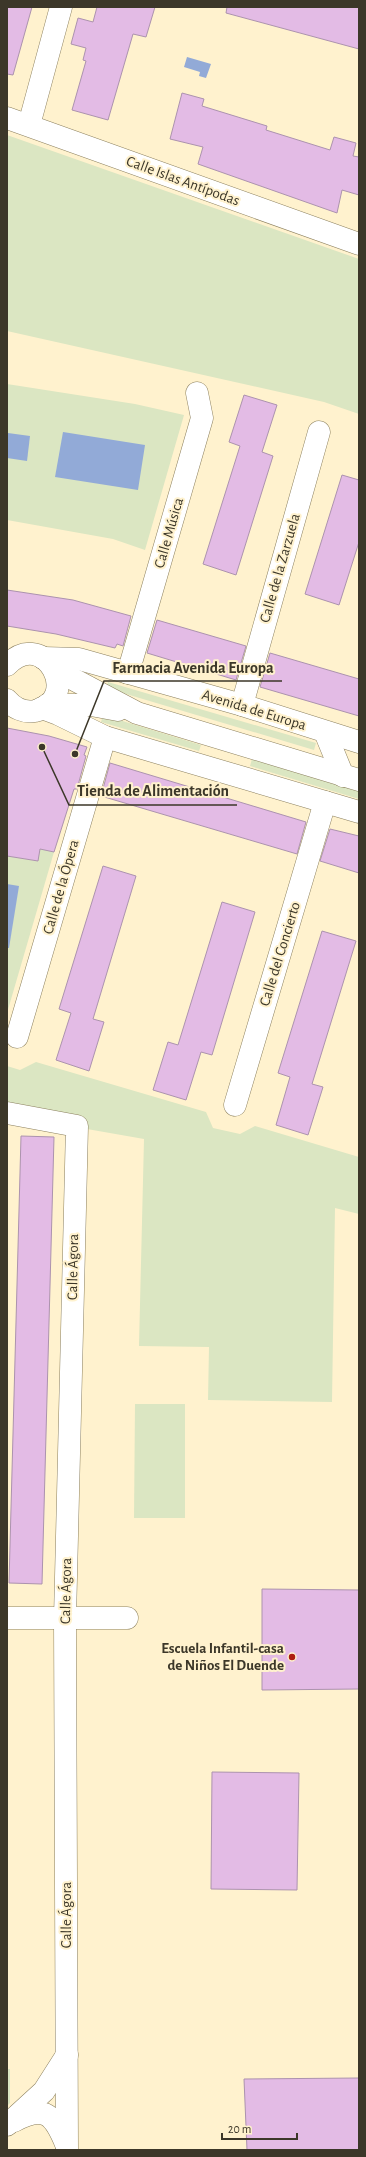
<svg xmlns="http://www.w3.org/2000/svg" width="366" height="2157" viewBox="0 0 366 2157" font-family="'Alegreya Sans',sans-serif">
	<style>
		.green { fill: #dbe6c2 }
		.water { fill: #92aad7 }
		.building { fill: #e3bbe5; stroke: #ac93ae }
		.lines { fill: none; stroke-linecap: round; stroke-linejoin: round }
		.minor-casing { stroke: #8c805f; stroke-width: 23 }
		.minor { stroke: #fff; stroke-width: 22 }
		.poi-dot { fill: #ad1e10; stroke: #fff2ce; stroke-width: 1.5 }
		.labels { text-anchor: middle; dominant-baseline: central; stroke-width: 4; stroke-linejoin: round; paint-order: stroke }
		.street-label { font-size: 15px; fill: #3c3729; stroke: #fff2ce }
		.poi-label { font-size: 15px; font-weight: bold; fill: #3c3729; stroke: #fff2ce; text-anchor: end }
		.leader { fill: none; stroke: #3c3729; stroke-width: 1.5 }
		.callout-dot { fill: #3c3729; stroke: #fff2ce; stroke-width: 1.5 }
		.callout-label { font-size: 16px; text-anchor: middle; font-weight: bold; fill: #3c3729; stroke: #fff2ce; stroke-width: 4; stroke-linejoin: round; paint-order: stroke }
	</style>
	<rect width="100%" height="100%" fill="#fff2ce"/>
	<g class="green">
		<polygon points="7,135 359,259 359,414 324,402 7,331"/>
		<polygon points="7,384 135,404 184,415 145,550 113,539 7,520"/>
		<polygon points="108,682 316,743 314,750 106,688"/>
		<polygon points="103,715 201,745 199,751 101,722"/>
		<polygon points="252,759 359,791 359,799 250,766"/>
		<polygon points="40,849 54,852 7,1013 7,856 37,861"/>
		<polygon points="36,1062 206,1112 213,1128 240,1134 255,1126 359,1157 359,1214 335,1208 332,1402 208,1400 209,1347 139,1346 144,1139 87,1129 82,1116 7,1102 7,1066 20,1070"/>
		<polygon points="135,1404 185,1404 185,1518 134,1518"/>
		<polygon points="7,2069 10,2069 10,2103 7,2106"/>
	</g>
	<g class="water">
		<polygon points="187,57 211,64 206,78 199,76 200,72 184,67"/>
		<polygon points="63,432 145,445 138,490 55,477"/>
		<polygon points="8,433 30,436 27,461 7,458"/>
		<polygon points="7,884 19,886 9,948 7,948"/>
	</g>
	<g class="building">
		<polygon points="7,7 32,7 13,75 7,74"/>
		<polygon points="97,7 155,7 146,37 133,34 108,120 72,110 86,61 83,60 86,48 71,44 78,18 93,22"/>
		<polygon points="227,7 359,7 359,49 226,13"/>
		<polygon points="182,93 204,99 202,106 267,126 266,130 330,150 334,137 356,143 353,156 359,157 359,195 342,190 337,213 198,164 203,147 170,139"/>
		<polygon points="244,395 277,405 262,452 273,456 236,575 203,564 240,446 229,442"/>
		<polygon points="342,475 359,480 359,542 339,605 305,594"/>
		<polygon points="7,590 73,600 131,616 123,646 117,644 115,648 56,634 7,626"/>
		<polygon points="157,620 246,646 236,680 147,653"/>
		<polygon points="270,653 359,679 359,716 260,687"/>
		<polygon points="7,728 49,736 87,747 84,755 86,756 77,789 74,789 54,852 40,849 38,861 7,856"/>
		<polygon points="110,763 306,822 297,854 101,796"/>
		<polygon points="330,829 359,836 359,873 320,861"/>
		<polygon points="103,866 136,876 93,1019 104,1022 89,1071 56,1060 71,1013 59,1009"/>
		<polygon points="222,902 255,912 212,1055 201,1052 186,1100 153,1090 168,1042 178,1045"/>
		<polygon points="322,931 356,941 312,1084 323,1087 308,1135 276,1125 290,1077 278,1073"/>
		<polygon points="21,1136 54,1137 42,1584 9,1583"/>
		<polygon points="262,1589 359,1590 359,1689 262,1690"/>
		<polygon points="212,1772 299,1773 297,1890 211,1889"/>
		<polygon points="359,2078 359,2150 247,2150 244,2079"/>
	</g>
	<g class="lines">
		<defs>
			<g id="minor">
				<polyline points="7,118 359,244"/>
				<polyline points="29,125 61,7"/>
				<polyline points="43,658 79,659 242,705 359,742"/>
				<path d="M7,665C45,626 83,700 35,711C24,713 14,708 7,700"/>
				<polyline points="54,669 137,713 359,780"/>
				<polyline points="128,673 202,418 197,393"/>
				<polyline points="47,705 91,705 118,710"/>
				<polyline points="242,705 319,432"/>
				<polyline points="42,708 58,714 105,737 359,812"/>
				<polyline points="325,732 343,776"/>
				<polyline points="17,1037 105,737"/>
				<polyline points="235,1105 325,802"/>
				<polyline points="7,1113 77,1126 65,1618 67,2150"/>
				<polyline points="7,1618 127,1618"/>
				<path d="M14,2121C45,2104 54,2115 66,2144"/>
				<polyline points="7,2125 44,2091 67,2055"/>
			</g>
		</defs>
		<use href="#minor" class="minor-casing"/>
		<use href="#minor" class="minor"/>
	</g>
	<circle class="poi-dot" cx="292" cy="1657" r="4"/>
	<g class="labels">
		<g class="street-label">
			<text transform="translate(183 181) rotate(20)">Calle Islas Antípodas</text>
			<text transform="translate(169 533) rotate(-74)">Calle Música</text>
			<text transform="translate(280 568) rotate(-74)">Calle de la Zarzuela</text>
			<text transform="translate(254 710) rotate(17)">Avenida de Europa</text>
			<text transform="translate(61 887) rotate(-74)">Calle de la Ópera</text>
			<text transform="translate(280 954) rotate(-73)">Calle del Concierto</text>
			<text transform="translate(73 1267) rotate(-89)">Calle Ágora</text>
			<text transform="translate(66 1591) rotate(-89)">Calle Ágora</text>
			<text transform="translate(66 1915) rotate(-90)">Calle Ágora</text>
		</g>
		<g class="poi-label">
			<text x="284" y="1648">Escuela Infantil-casa<tspan x="284" dy="17">de Niños El Duende</tspan></text>
		</g>
	</g>
	<path class="leader" d="M75 754L104 681H282M42 747L69 805H237"/>
	<g class="callout-dot">
		<circle cx="75" cy="754" r="4"/>
		<circle cx="42" cy="747" r="4"/>
	</g>
	<g class="callout-label">
		<text x="193" y="673">Farmacia Avenida Europa</text>
		<text x="153" y="796">Tienda de Alimentación</text>
	</g>
	<rect width="366" height="2157" fill="none" stroke="#3c3729" stroke-width="16"/>
	<path d="M222 2133v6h75v-6" fill="none" stroke="#3c3729" stroke-width="2"/>
	<text x="228" y="2133" font-size="12" fill="#3c3729" stroke="#fff2ce" stroke-width="3" paint-order="stroke">20 m</text>
</svg>
